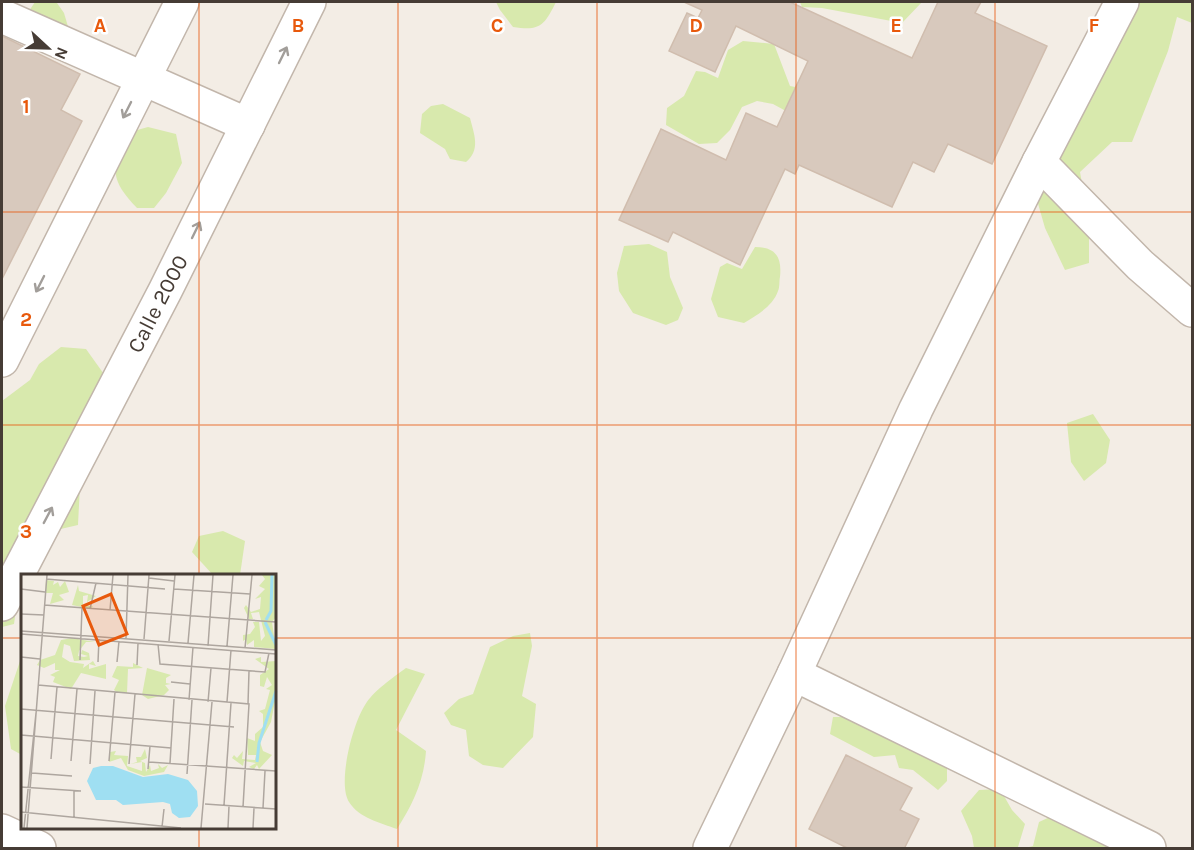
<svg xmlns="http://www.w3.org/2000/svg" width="1194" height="850" viewBox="0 0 1194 850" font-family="Karla,sans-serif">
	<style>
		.green { fill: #d8e9ad }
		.building { fill: #d8c9bd; stroke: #d0bdae; stroke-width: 1.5 }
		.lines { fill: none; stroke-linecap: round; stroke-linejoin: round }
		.minor-casing { stroke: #c2b6ab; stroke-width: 36 }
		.tertiary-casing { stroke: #c2b6ab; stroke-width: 36 }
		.minor { stroke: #fff; stroke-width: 33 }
		.tertiary { stroke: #fff; stroke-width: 33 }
		.oneway { stroke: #a29e9a }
		.grid { fill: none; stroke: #e8590c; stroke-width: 1.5; stroke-opacity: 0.55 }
		.labels { text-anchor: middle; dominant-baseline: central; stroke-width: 5; stroke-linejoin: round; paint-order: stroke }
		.street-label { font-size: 22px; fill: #463c35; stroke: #fff }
		.inset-river { fill: none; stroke: #9fdff2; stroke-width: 3 }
		.inset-road { fill: none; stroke: #aea69f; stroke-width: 1.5 }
		.view { fill: #e8590c; fill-opacity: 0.15; stroke: #e8590c; stroke-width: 3 }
		.inset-edge { fill: none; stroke: #463c35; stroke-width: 3 }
		.grid-label { font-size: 20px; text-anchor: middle; font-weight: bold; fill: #e8590c; stroke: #fff; stroke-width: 5; stroke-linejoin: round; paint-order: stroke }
	</style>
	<rect width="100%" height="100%" fill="#f3ede5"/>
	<g class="green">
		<polygon points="35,2 57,3 64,13 74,47 23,20"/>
		<path d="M496,2H556C544,26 540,31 513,27L500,10Z"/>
		<polygon points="800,2 922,2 902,23 822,8 802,7"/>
		<polygon points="1121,2 1192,2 1192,23 1177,17 1168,51 1132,142 1112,142 1080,172 1089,223 1089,263 1065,270 1045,228 1031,179"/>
		<polygon points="743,41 774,44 790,86 806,89 795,116 773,104 757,101 742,107 730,130 717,143 699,144 666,125 667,108 684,96 696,71 705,72 718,78 728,50"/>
		<path d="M443,104L470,118C474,134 481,150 466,162L450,159L445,149L420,133L422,114L431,106Z"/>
		<path d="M148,127L176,134L182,163L166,193L154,208H137C110,180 112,170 123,134Z"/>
		<polygon points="649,244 667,252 670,277 683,308 678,320 666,325 633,313 619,291 617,273 624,246"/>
		<path d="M755,247C776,247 782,257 780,277C779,281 780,287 778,291C773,306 757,315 744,323L718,317L711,299L720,267L727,263L742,269Z"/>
		<polygon points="61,347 86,349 106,377 79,428 65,447 80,485 78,525 26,537 14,624 2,627 2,401 30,380 39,364"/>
		<polygon points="1093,414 1110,440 1106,463 1084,481 1071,462 1067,423"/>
		<polygon points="223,531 245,541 240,575 213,575 192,552 199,536"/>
		<polygon points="530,633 532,646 522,696 536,704 533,737 503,768 483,765 469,756 466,730 451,725 444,713 459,699 473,694 490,647 513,636"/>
		<polygon points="22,655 22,755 11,749 5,706"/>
		<path d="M406,668L425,674L396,730L426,751C424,781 413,804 397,829C381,823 359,818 349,802C337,783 353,723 365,705C373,691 394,677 406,668Z"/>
		<polygon points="833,717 846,717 947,767 947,781 938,790 913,770 899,768 895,755 874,757 830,734"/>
		<polygon points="1000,789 1012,810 1025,824 1018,847 1022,848 974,848 972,836 961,811 979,790"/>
		<polygon points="1067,809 1142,848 1025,848 1033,846 1039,822"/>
	</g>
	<g class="building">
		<polygon points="684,2 790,2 912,58 938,2 981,2 975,13 1047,46 992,164 948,144 934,172 913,162 892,207 799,165 795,174 785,169 740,265 673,232 668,242 619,220 661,129 726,160 746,113 777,127 808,61 736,26 715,72 669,51 687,13 698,18 702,10"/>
		<polygon points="2,36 80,74 61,110 82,121 2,279"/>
		<polygon points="846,755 912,788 900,810 919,819 904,849 849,849 809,829"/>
	</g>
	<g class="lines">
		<defs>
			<g id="minor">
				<polyline points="2,16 248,125"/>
				<polyline points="1039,162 1140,265 1192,310"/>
				<polyline points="794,674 1149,848"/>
				<polyline points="2,831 39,848"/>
				<polyline points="710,848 794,674 916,409 1039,162 1122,2"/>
			</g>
			<g id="tertiary">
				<polyline points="2,360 182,2"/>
				<polyline points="2,604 165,291 309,2"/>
			</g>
		</defs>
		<use href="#minor" class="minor-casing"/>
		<use href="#tertiary" class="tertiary-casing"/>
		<use href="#minor" class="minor"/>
		<use href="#tertiary" class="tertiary"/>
	</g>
	<defs><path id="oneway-shaft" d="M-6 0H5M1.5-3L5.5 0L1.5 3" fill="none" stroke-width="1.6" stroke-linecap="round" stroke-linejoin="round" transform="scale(1.5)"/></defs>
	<g class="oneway">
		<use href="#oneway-shaft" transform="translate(283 55) rotate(-64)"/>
		<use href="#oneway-shaft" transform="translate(127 110) rotate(117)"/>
		<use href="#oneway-shaft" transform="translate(196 230) rotate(-64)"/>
		<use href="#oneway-shaft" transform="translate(40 284) rotate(117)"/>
		<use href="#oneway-shaft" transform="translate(48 515) rotate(-62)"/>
	</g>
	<path class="grid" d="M199,2V576M398,2V848M597,2V848M796,2V848M995,2V848M2,212H1192M2,425H1192M2,638H22M274,638H1192M199,828V848"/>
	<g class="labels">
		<g class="street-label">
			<text transform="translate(158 304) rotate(-63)">Calle 2000</text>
		</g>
	</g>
	<g transform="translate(21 574)">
		<rect width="255" height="255" fill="#f3ede5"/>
		<path d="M241,1H255V43L251,48L255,75L233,73V66L226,71L225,65L222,67V61L229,60L234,53L232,48H238L240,67L244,62L238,38L230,39L232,45H228L223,34L225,31L230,38L239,35L240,23L234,25L244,15L238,12L244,5ZM25,6L33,7L32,11L37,8L39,13L44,7L48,18L38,21L43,26L29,30L32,19H24ZM57,11L58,17L75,22L66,28L67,21L62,22V32H72L70,35L51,31ZM51,64L74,68H65L58,77L57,82L63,83L67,82L60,80L61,76L68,79L69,86L53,87L49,72L43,70L41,83L49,88L63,90L62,94L72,87L75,92L68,90V95L85,90V105L60,99L50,115L32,108L34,103L29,101L39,96H34V89L23,94L16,91L19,86L34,81L40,66ZM240,83V88L255,87V122L250,148L239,168L242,177L251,181L238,195L236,191L233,195L228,193L235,189L223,187L222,192L211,184L213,181L216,184L222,177L221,185L234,186L235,181H227L226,164L234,167V160L242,153V140L238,137L244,135L249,116L245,115L251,111L246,103L243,113L239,112V101L248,95L234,85ZM112,89L122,94L107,95L106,119H97L93,116L98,106L91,103L96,92L112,93ZM126,94L150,101L145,104V109L150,110L144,111L148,116L143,121L127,125L121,121ZM124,175L126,184L119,187L124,189L125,198L129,191L130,197L138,194L137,190L141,194L147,191L143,198L123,202L107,196L100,184L88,188L89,178L95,177L93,181L107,182L106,192L121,197V188L109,190L116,188L115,183H120Z" fill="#d8e9ad"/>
		<path d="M80,192H92L122,203L147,200L167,206L176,217L177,232L169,243L158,244L151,239L149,230L142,228L102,231L95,226H75L66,207L72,194Z" fill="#9fdff2"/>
		<path class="inset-river" d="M245,46L250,37L251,1M244,48L255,71M236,188L238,169L255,117"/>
		<path class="inset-road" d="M128,4L153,7M25,5L144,15M0,15L24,18M153,15L229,20M23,31L255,48M69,35L75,9M89,36L92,1M0,40L23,41M0,57L255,76M0,60L255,80M105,64L107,1M123,65L128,1M148,67L154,1M167,69L173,1M137,70L139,90L244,98L248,79M187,72L192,1M206,72L212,1M224,74L231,1M0,83L19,85M59,86L61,34M77,88L78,65M96,88L98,67M116,91L117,69M150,108L169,110M17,111L228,130L222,233M168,126L172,73M187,128L190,94M206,128L210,76M227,130L228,97M0,135L213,153M0,161L150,174M30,185L36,113M50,187L56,115M88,187L94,118M128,188L255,197M149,189L153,125M69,190L74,117M108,190L114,120M127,195L129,172M11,199L51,202M166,200L171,126M0,213L60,217M184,230L255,235M203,231L210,129M242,234L244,197M0,238L160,254M53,243V216M141,253L143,235M3,254L15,139M6,254L26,1M180,254L191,128M207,254L208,232M232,254L233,234"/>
		<path class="view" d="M90,20L106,60L78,71L62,32Z"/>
		<rect width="255" height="255" class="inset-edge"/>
	</g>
	<g class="grid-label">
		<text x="100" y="32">A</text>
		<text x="298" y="32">B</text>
		<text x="497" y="32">C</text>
		<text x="696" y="32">D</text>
		<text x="896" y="32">E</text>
		<text x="1094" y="32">F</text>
		<text x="26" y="113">1</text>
		<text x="26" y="326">2</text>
		<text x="26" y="538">3</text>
	</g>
	<rect width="1194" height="850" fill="none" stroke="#463c35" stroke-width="6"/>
	<g transform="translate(48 48) rotate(112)" stroke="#ffffff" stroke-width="4.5" paint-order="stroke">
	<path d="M0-4.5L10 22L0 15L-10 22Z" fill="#463c35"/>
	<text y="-9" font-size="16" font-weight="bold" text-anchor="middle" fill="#463c35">N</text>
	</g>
</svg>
